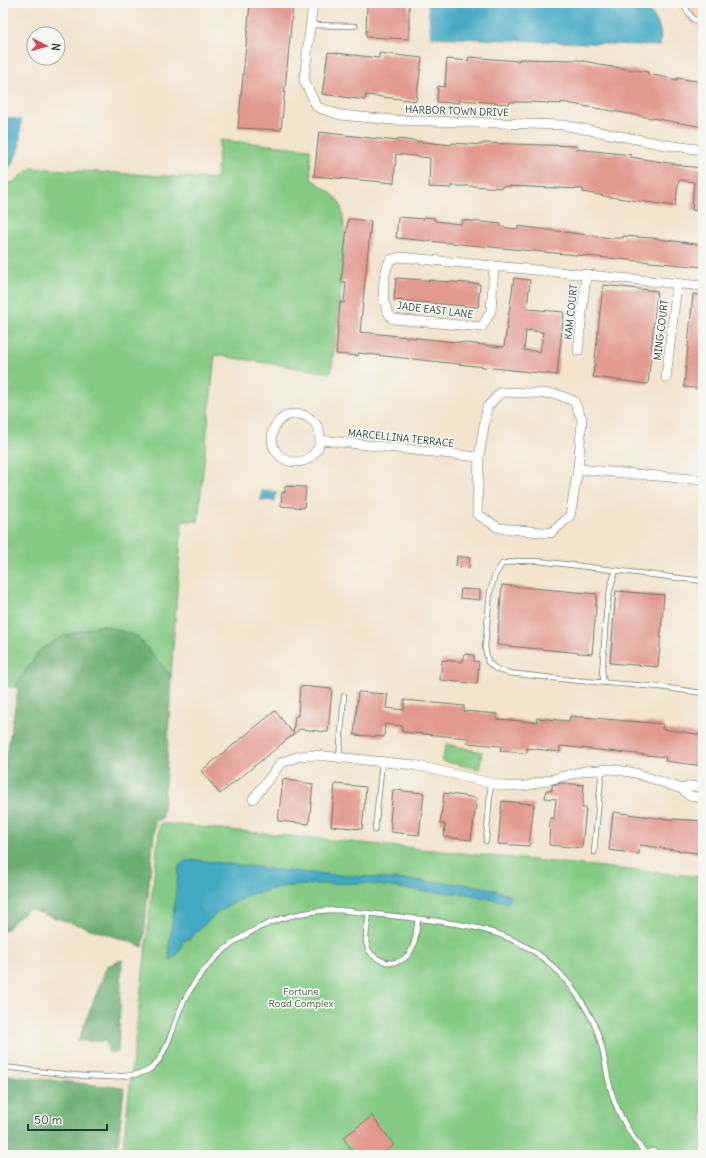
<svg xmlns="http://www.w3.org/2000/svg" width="706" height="1158" viewBox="0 0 706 1158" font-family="Delius,sans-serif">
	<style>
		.built { fill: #f3d4bf }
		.green { fill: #85ca84; stroke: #52845c }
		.forest { fill: #6cae72; stroke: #467653 }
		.water { fill: #43a9c3; stroke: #31737c }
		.building { fill: #e2998e; fill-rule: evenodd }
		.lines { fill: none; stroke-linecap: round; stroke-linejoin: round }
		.service-casing { stroke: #69776a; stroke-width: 6 }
		.minor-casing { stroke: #69776a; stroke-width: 10 }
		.service { stroke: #fff; stroke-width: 4.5 }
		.minor { stroke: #fff; stroke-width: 9 }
		.labels { text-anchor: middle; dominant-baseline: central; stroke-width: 3.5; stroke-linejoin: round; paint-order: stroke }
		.street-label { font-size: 10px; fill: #1f3d34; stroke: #f6f6f2 }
		.park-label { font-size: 10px; fill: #386048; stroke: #f6f6f2 }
	</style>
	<rect width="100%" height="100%" fill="#f6f6f2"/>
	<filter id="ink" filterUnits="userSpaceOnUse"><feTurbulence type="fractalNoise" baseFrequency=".025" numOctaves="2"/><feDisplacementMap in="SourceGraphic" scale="8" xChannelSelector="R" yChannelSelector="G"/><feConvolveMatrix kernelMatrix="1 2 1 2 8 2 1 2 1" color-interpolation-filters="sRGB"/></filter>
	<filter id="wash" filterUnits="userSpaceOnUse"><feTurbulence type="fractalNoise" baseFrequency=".012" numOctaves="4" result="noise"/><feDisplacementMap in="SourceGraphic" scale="16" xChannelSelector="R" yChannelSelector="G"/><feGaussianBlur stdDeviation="0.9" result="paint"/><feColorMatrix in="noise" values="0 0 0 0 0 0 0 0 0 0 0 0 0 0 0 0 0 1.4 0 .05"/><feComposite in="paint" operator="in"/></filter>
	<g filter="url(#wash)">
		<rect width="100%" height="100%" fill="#f2e4cd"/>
		<polygon class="built" points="678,3 703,3 703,36 678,8"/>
		<g class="green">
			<path d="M220,140L310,149L311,179C320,185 333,192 339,202C353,222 334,342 331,373L215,355L198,521H182L171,676L137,636L102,625L63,636L39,651L15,687L3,686V182L12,183L32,168L216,179Z"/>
			<polygon points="446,744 482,752 479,769 442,761"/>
			<polygon points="160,823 703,877 703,1155 122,1155"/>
		</g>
		<g class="forest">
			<polygon points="102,625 137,636 171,676 167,763 162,818 157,820 155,823 143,947 128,941 28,909 3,932 3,778 18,690 15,687 39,651 63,636"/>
			<polygon points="122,960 118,1052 109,1053 105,1041 78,1041 107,966"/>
			<polygon points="3,1075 124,1088 117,1155 3,1155"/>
		</g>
		<g class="water">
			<path d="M428,3H647L646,7C657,18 663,30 660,46L431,37Z"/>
			<polygon points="3,117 21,120 19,150 10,167 3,166"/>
			<polygon points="262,491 276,492 275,501 261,500"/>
			<polygon points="197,860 286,871 463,884 488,888 509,895 512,899 508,903 468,894 421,891 362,883 319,884 281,887 248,895 217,913 189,939 183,941 177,955 170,960 169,947 179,866 185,861"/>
		</g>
		<g id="blocks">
			<g class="building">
				<polygon points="250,3 293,6 281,130 238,128"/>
				<polygon points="367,3 409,3 409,39 366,37"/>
				<polygon points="328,52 379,58 379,53 422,58 416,101 366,95 365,100 322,94"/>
				<polygon points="469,57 519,61 519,59 578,60 599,64 599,65 648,72 648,74 677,80 677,78 703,82 703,127 561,102 561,104 531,102 510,102 509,104 459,100 459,103 437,102 438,86 445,87 447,59 468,61"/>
				<polygon points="319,132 397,141 397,139 452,145 452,143 482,145 482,143 577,146 576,149 631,155 630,157 681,165 681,166 703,168 703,211 692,210 694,182 679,180 675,206 610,197 583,192 583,189 502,186 502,188 473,186 451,186 451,188 429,187 430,158 396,154 394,183 314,176"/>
				<polygon points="398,217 424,219 424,217 435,218 435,221 461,224 462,220 501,224 501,227 518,229 518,226 611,238 623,238 623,236 652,238 703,245 703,267 396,238"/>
				<path d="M348,219L371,221L360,332L504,347L514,278L530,280L527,309L564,312L557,375L358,353V356L336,354L340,302L344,303L346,282H341ZM526,330L543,332L540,352L524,350Z"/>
				<polygon points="396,278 480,284 478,307 394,300"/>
				<polygon points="603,285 657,291 648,384 593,377"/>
				<polygon points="693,294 703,295 703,389 684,387"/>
				<polygon points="285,486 306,487 304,508 281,506 282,492 285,493"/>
				<polygon points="457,556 470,558 469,568 456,566"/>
				<polygon points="502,585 597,594 592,654 497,645"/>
				<polygon points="461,589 480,590 480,600 460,598"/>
				<polygon points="616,591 664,595 658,667 610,663"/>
				<polygon points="464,654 474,655 474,661 479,662 477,684 440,680 442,660 463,662"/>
				<polygon points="300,686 332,689 328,732 300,729 220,794 201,771 275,711 293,733 295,716 298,716"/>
				<polygon points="358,692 388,694 386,708 404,710 404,700 464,706 464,711 497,714 496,719 536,722 537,718 569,721 570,716 663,724 662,729 703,735 703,766 665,761 666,757 560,746 560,752 527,748 527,753 500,751 501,746 467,743 468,738 402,732 402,726 385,724 384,737 354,735"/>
				<polygon points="283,779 313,784 309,824 278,821"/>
				<polygon points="563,783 584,785 582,808 586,808 582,848 549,845 550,818 554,819 556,799 545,798 546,790 552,791 552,785"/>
				<polygon points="335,784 366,787 362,829 331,826"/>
				<polygon points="393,790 424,793 419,835 391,832 391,823 390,822"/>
				<polygon points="444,793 477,798 471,840 444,837 445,824 440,824"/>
				<polygon points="502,801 534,804 529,846 498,844"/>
				<polygon points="613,812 658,818 703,821 703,854 640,845 639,854 609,850"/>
				<polygon points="372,1116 394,1145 381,1155 356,1155 343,1138"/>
			</g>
		</g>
	</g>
	<g filter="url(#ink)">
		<use href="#blocks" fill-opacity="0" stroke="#69776a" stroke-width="1"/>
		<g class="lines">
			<defs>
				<g id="service">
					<polyline points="685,3 685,7 693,19 703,22"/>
					<polyline points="311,25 355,26"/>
					<polyline points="703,581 539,561 517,561 502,564 495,575 490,592 485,647 488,662 496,669 509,673 570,680 660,687 703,693"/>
					<path d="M604,683L602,671C606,639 603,601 616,571"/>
					<polyline points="339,758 344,696"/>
					<polyline points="375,830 382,762"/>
					<polyline points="486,841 491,783"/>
					<polyline points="594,852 602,769"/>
					<path d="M369,913C368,922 366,932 366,941C368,960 392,969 406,957C416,948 416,930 418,919"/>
					<path d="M3,1067C36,1070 123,1086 150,1069C166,1059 174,1022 182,1005C211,943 273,910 339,910C366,913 393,916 420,919C483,926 536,936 575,992C584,1004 593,1019 598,1034C603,1048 605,1063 608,1078C614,1108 626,1129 645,1153"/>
					<polyline points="641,1155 653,1151 665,1155"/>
				</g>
				<g id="minor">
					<polyline points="313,3 304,80 317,107 340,115 393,120 563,125 667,145 703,150"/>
					<path d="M400,257L494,266L491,311L482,327L393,319C379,305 382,277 390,260Z"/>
					<polyline points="494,266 703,286"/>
					<polyline points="578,351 586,274"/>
					<polyline points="666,378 677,284"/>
					<polygon points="501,392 556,394 574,401 582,419 578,469 570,516 551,533 499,528 477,514 479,457 487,407"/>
					<circle cx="296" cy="438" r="24"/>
					<polyline points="321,440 479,457"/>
					<polyline points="578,469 703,480"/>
					<polyline points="682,789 691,786 703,787"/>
					<polyline points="253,799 281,763 299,756 316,755 414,765 504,786 525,786 584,771 611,769 635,773 682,789 690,796 703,798"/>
				</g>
			</defs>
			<use href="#service" class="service-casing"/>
			<use href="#minor" class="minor-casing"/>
			<use href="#service" class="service"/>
			<use href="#minor" class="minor"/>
		</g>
	</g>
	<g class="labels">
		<g class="street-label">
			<text transform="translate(457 111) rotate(2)">HARBOR TOWN DRIVE</text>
			<text transform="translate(435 310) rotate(7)">JADE EAST LANE</text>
			<text transform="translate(571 312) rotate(-84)">KAM COURT</text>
			<text transform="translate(661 330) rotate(-83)">MING COURT</text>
			<text transform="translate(401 438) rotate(6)">MARCELLINA TERRACE</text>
		</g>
		<g class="park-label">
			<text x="301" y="991">Fortune<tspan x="301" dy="12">Road Complex</tspan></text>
		</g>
	</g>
	<rect width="706" height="1158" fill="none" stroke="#f6f6f2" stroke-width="16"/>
	<g transform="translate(46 46) rotate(96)"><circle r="19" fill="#f6f6f2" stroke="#a0aca6"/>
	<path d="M0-3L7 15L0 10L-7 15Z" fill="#d1495b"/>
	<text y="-6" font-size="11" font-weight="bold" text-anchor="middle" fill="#1f3d34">N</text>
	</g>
	<path d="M28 1124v6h79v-6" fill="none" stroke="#1f3d34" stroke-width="2"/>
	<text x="34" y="1124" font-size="12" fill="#1f3d34" stroke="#f6f6f2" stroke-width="3" paint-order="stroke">50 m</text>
</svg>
